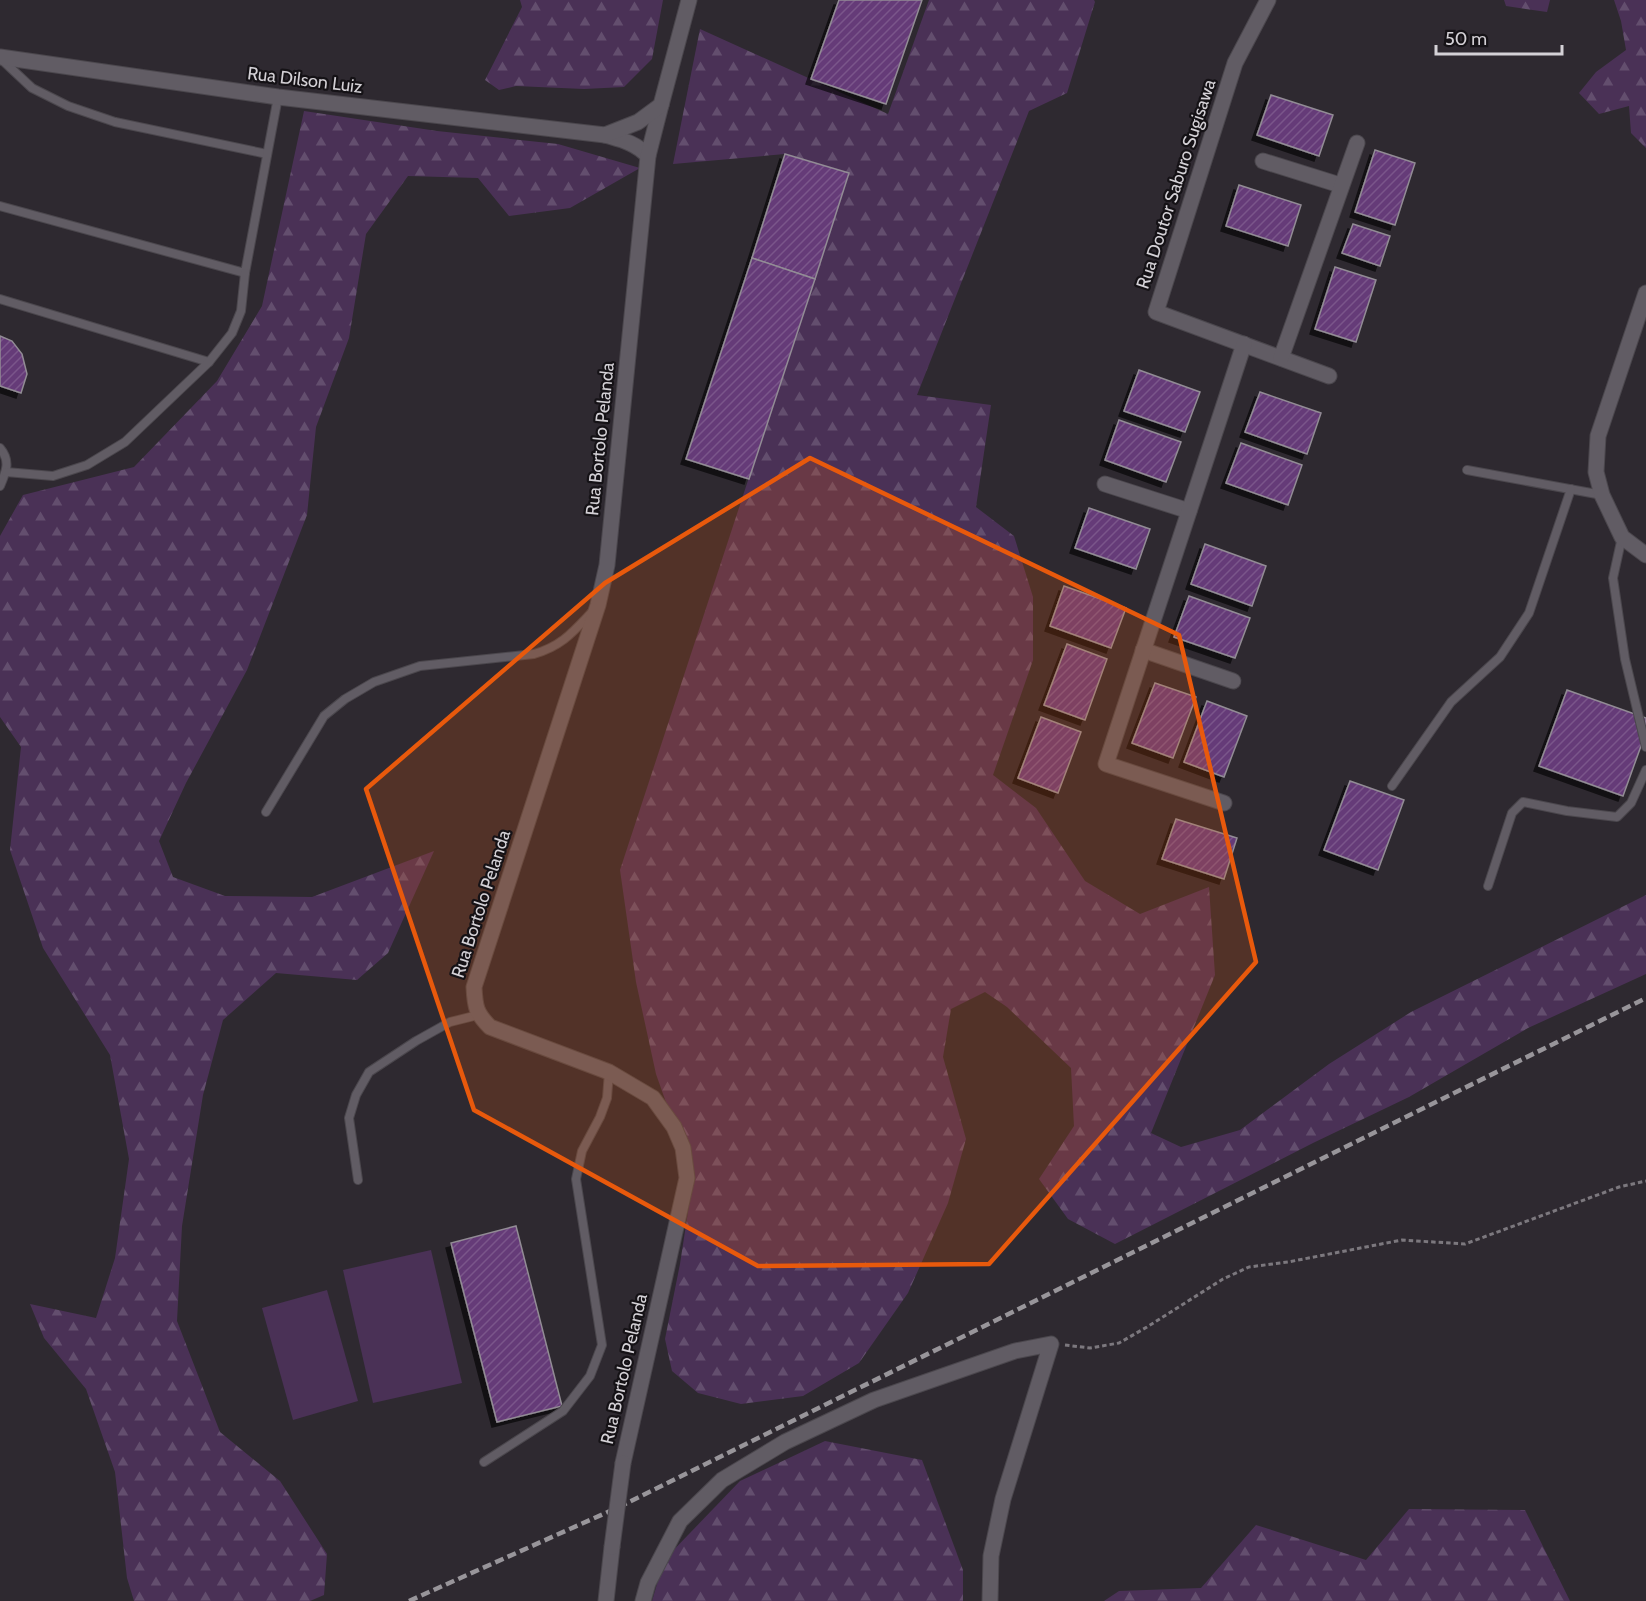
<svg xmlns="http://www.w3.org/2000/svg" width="1646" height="1601" viewBox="0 0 1646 1601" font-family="Cabin,sans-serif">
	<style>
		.forest { fill: url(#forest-firs) }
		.pitch { fill: #4a3156 }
		.building { fill: url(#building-hatch); stroke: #928c95; stroke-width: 1.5; filter: url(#shadow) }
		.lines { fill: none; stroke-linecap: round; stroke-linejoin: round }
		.lane-casing { stroke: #4b474d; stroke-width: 10 }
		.street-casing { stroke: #4b474d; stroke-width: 17 }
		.secondary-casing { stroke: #4b474d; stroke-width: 17 }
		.path { stroke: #7c787e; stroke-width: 3; stroke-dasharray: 4.5 3; stroke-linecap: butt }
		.lane { stroke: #615c64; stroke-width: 8 }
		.street { stroke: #615c64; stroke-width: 15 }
		.secondary { stroke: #615c64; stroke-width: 15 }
		.rail { stroke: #98959a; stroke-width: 4.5; stroke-dasharray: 9 4.5; stroke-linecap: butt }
		.street-bridge-casing { stroke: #4b474d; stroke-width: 17; stroke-linecap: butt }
		.street-bridge { stroke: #615c64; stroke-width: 15 }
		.marked { fill: #e8590c; fill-opacity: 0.2; stroke: #e8590c; stroke-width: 4.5; stroke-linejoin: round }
		.labels { text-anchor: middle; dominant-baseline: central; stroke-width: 4.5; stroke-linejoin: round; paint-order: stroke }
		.street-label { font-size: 18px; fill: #d4d1d6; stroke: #151216 }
	</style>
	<defs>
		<pattern id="forest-firs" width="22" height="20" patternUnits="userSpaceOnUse" patternTransform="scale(1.5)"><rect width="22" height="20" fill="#4a3156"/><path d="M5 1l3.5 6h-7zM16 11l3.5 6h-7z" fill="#634e6e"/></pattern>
		<pattern id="building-hatch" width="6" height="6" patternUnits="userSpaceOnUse" patternTransform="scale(1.5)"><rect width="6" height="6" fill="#653b78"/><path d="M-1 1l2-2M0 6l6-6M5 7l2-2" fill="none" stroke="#7a568a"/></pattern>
		<filter id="shadow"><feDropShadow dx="-5" dy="5" stdDeviation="0" flood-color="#0009"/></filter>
	</defs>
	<rect width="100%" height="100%" fill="#2e2930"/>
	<g class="forest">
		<polygon points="520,0 663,0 652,59 624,87 584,89 516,86 499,90 485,80 522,7"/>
		<polygon points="929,0 1094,0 1095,2 1067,93 1029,111 917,395 991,405 976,507 1014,536 1033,597 1033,660 993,775 1036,808 1085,881 1140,914 1209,887 1215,975 1151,1133 1181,1147 1240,1130 1329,1064 1411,1012 1646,895 1646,974 1528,1028 1409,1097 1313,1143 1115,1244 1068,1219 1039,1179 1074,1126 1071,1068 1007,1007 985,992 951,1009 943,1057 966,1139 948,1203 908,1293 859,1363 803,1396 741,1404 698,1393 672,1371 665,1339 680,1264 693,1179 656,1074 636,982 620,870 849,173 785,154 673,164 700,29 888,114"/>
		<polygon points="1504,0 1550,0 1547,12 1506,6"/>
		<polygon points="1614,0 1646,0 1646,148 1631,133 1629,106 1599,114 1579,93 1596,72 1626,50 1621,21"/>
		<polygon points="304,111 437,131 558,144 640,168 570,208 509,216 478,178 408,176 366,234 349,338 316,427 307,515 247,670 186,783 159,841 173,877 225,896 312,897 434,851 388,953 357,980 276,973 223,1020 203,1095 182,1226 177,1321 220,1432 280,1481 327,1554 324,1595 310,1601 134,1601 127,1578 115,1472 86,1389 44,1338 30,1304 96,1318 115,1258 129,1159 110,1055 43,948 10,850 21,747 0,717 0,536 23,495 134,467 217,381 262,306"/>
		<polygon points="825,1441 922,1460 963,1570 963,1601 652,1601 664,1560 740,1481"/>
		<polygon points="1409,1509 1525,1510 1570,1601 1104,1601 1119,1591 1201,1588 1256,1525 1366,1560"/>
	</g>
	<g class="pitch">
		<polygon points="431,1250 462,1383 373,1403 343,1270"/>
		<polygon points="327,1290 358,1401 293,1420 262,1308"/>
	</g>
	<g class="building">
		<polygon points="839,0 922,0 886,104 811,79"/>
		<polygon points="1271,95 1333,115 1319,156 1257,135"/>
		<polygon points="1375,150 1415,163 1395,225 1355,212"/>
		<polygon points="785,154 849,173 815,279 752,258"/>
		<polygon points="1239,185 1301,205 1288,246 1226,226"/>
		<polygon points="1353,224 1390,236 1380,266 1342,253"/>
		<polygon points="752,258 815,279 749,479 686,459"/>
		<polygon points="1335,267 1376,280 1356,342 1315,329"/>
		<polygon points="0,336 12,341 22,354 27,374 21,393 0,386"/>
		<polygon points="1139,370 1200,392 1185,432 1124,411"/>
		<polygon points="1260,392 1321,413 1307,454 1245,432"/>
		<polygon points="1119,420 1181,442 1166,482 1105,460"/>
		<polygon points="1241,443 1302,465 1288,505 1226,483"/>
		<polygon points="1089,508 1150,529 1136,569 1075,548"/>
		<polygon points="1205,544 1266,566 1252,606 1191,584"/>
		<polygon points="1064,586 1126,608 1111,648 1050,626"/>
		<polygon points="1189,596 1250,618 1235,658 1174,637"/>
		<polygon points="1067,644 1107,659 1085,720 1044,705"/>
		<polygon points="1155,683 1196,697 1173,758 1132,743"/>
		<polygon points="1567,690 1646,718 1646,732 1623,796 1539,766"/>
		<polygon points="1207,701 1247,716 1224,777 1184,762"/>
		<polygon points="1041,717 1081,732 1058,793 1018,778"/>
		<polygon points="1350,781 1404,800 1378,870 1324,850"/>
		<polygon points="1176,819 1237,838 1224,879 1162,859"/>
		<polygon points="516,1226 562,1406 497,1422 451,1243"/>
	</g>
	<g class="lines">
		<defs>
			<g id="lane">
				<polyline points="1,59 32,88 68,106 115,122 267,154"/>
				<polyline points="0,206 245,273 278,97"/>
				<polyline points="0,299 209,362"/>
				<path d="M0,448C11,461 6,472 0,486"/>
				<polyline points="1467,470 1602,495"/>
				<polyline points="6,472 53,476 87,465 125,442 209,362 232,333 241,311 245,273"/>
				<polyline points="1622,537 1613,578 1625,659 1646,747"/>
				<polyline points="1392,786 1451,702 1500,657 1529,613 1571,489"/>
				<path d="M266,812L324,716L345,699L374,682L420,666L534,654C562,646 573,632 593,611"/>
				<polyline points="1488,886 1512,813 1523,802 1567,811 1617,817 1631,803 1646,770"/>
				<polyline points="358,1180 349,1118 356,1095 369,1072 416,1041 450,1022 478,1015"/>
				<polyline points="484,1462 563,1411 590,1376 602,1345 576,1179 582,1151 600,1117 607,1098 609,1072"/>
			</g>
			<g id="street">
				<polyline points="1268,0 1235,63 1156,312 1329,376"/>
				<path d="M605,135C622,140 636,143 648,156"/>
				<polyline points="1263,161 1340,185"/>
				<polyline points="1646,293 1598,436 1596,472 1602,495 1622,537 1646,555"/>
				<polyline points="1281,358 1357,143"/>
				<polyline points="1105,484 1189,511"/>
				<polyline points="1143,650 1233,681"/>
				<polyline points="1224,803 1106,764 1244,344"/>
				<path d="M623,1463L687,1178L683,1148L674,1127L653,1098L609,1072L490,1027C476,1013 475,1007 474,987L598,605L607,565L648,156L661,105"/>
				<polyline points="606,1601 612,1547"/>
				<polyline points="643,1601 648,1583 680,1521 722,1480 785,1442 874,1400 1015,1351 1051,1344 1003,1499 991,1556 990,1601"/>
			</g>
			<polyline id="secondary" points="0,57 278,97 605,135 638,122 661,105 689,0"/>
		</defs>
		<use href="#lane" class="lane-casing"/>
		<use href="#street" class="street-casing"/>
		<use href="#secondary" class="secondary-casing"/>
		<polyline class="path" points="1065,1345 1090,1348 1119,1343 1147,1327 1223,1279 1249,1267 1288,1262 1402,1240 1465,1244 1619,1187 1646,1181"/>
		<use href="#lane" class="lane"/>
		<use href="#street" class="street"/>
		<use href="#secondary" class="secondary"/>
		<polyline class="rail" points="409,1601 619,1507 1646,998"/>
		<defs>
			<polyline id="street-bridge" points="612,1547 623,1463"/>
		</defs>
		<use href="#street-bridge" class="street-bridge-casing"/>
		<use href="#street-bridge" class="street-bridge"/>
	</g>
	<path class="marked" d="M810,458L1179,635L1256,962L989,1264L758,1266L474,1110L366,789L605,583Z"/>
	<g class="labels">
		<g class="street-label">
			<text transform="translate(305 80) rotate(7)">Rua Dilson Luiz</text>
			<text transform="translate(1176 184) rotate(-72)">Rua Doutor Saburo Sugisawa</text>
			<text transform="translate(600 439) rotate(-84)">Rua Bortolo Pelanda</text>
			<text transform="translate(481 904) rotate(-72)">Rua Bortolo Pelanda</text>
			<text transform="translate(624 1369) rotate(-77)">Rua Bortolo Pelanda</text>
		</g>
	</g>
	<path d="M1436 45v9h126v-9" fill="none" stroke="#d4d1d6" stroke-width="3"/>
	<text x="1445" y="45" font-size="18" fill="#d4d1d6" stroke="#151216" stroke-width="4.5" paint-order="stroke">50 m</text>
</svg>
